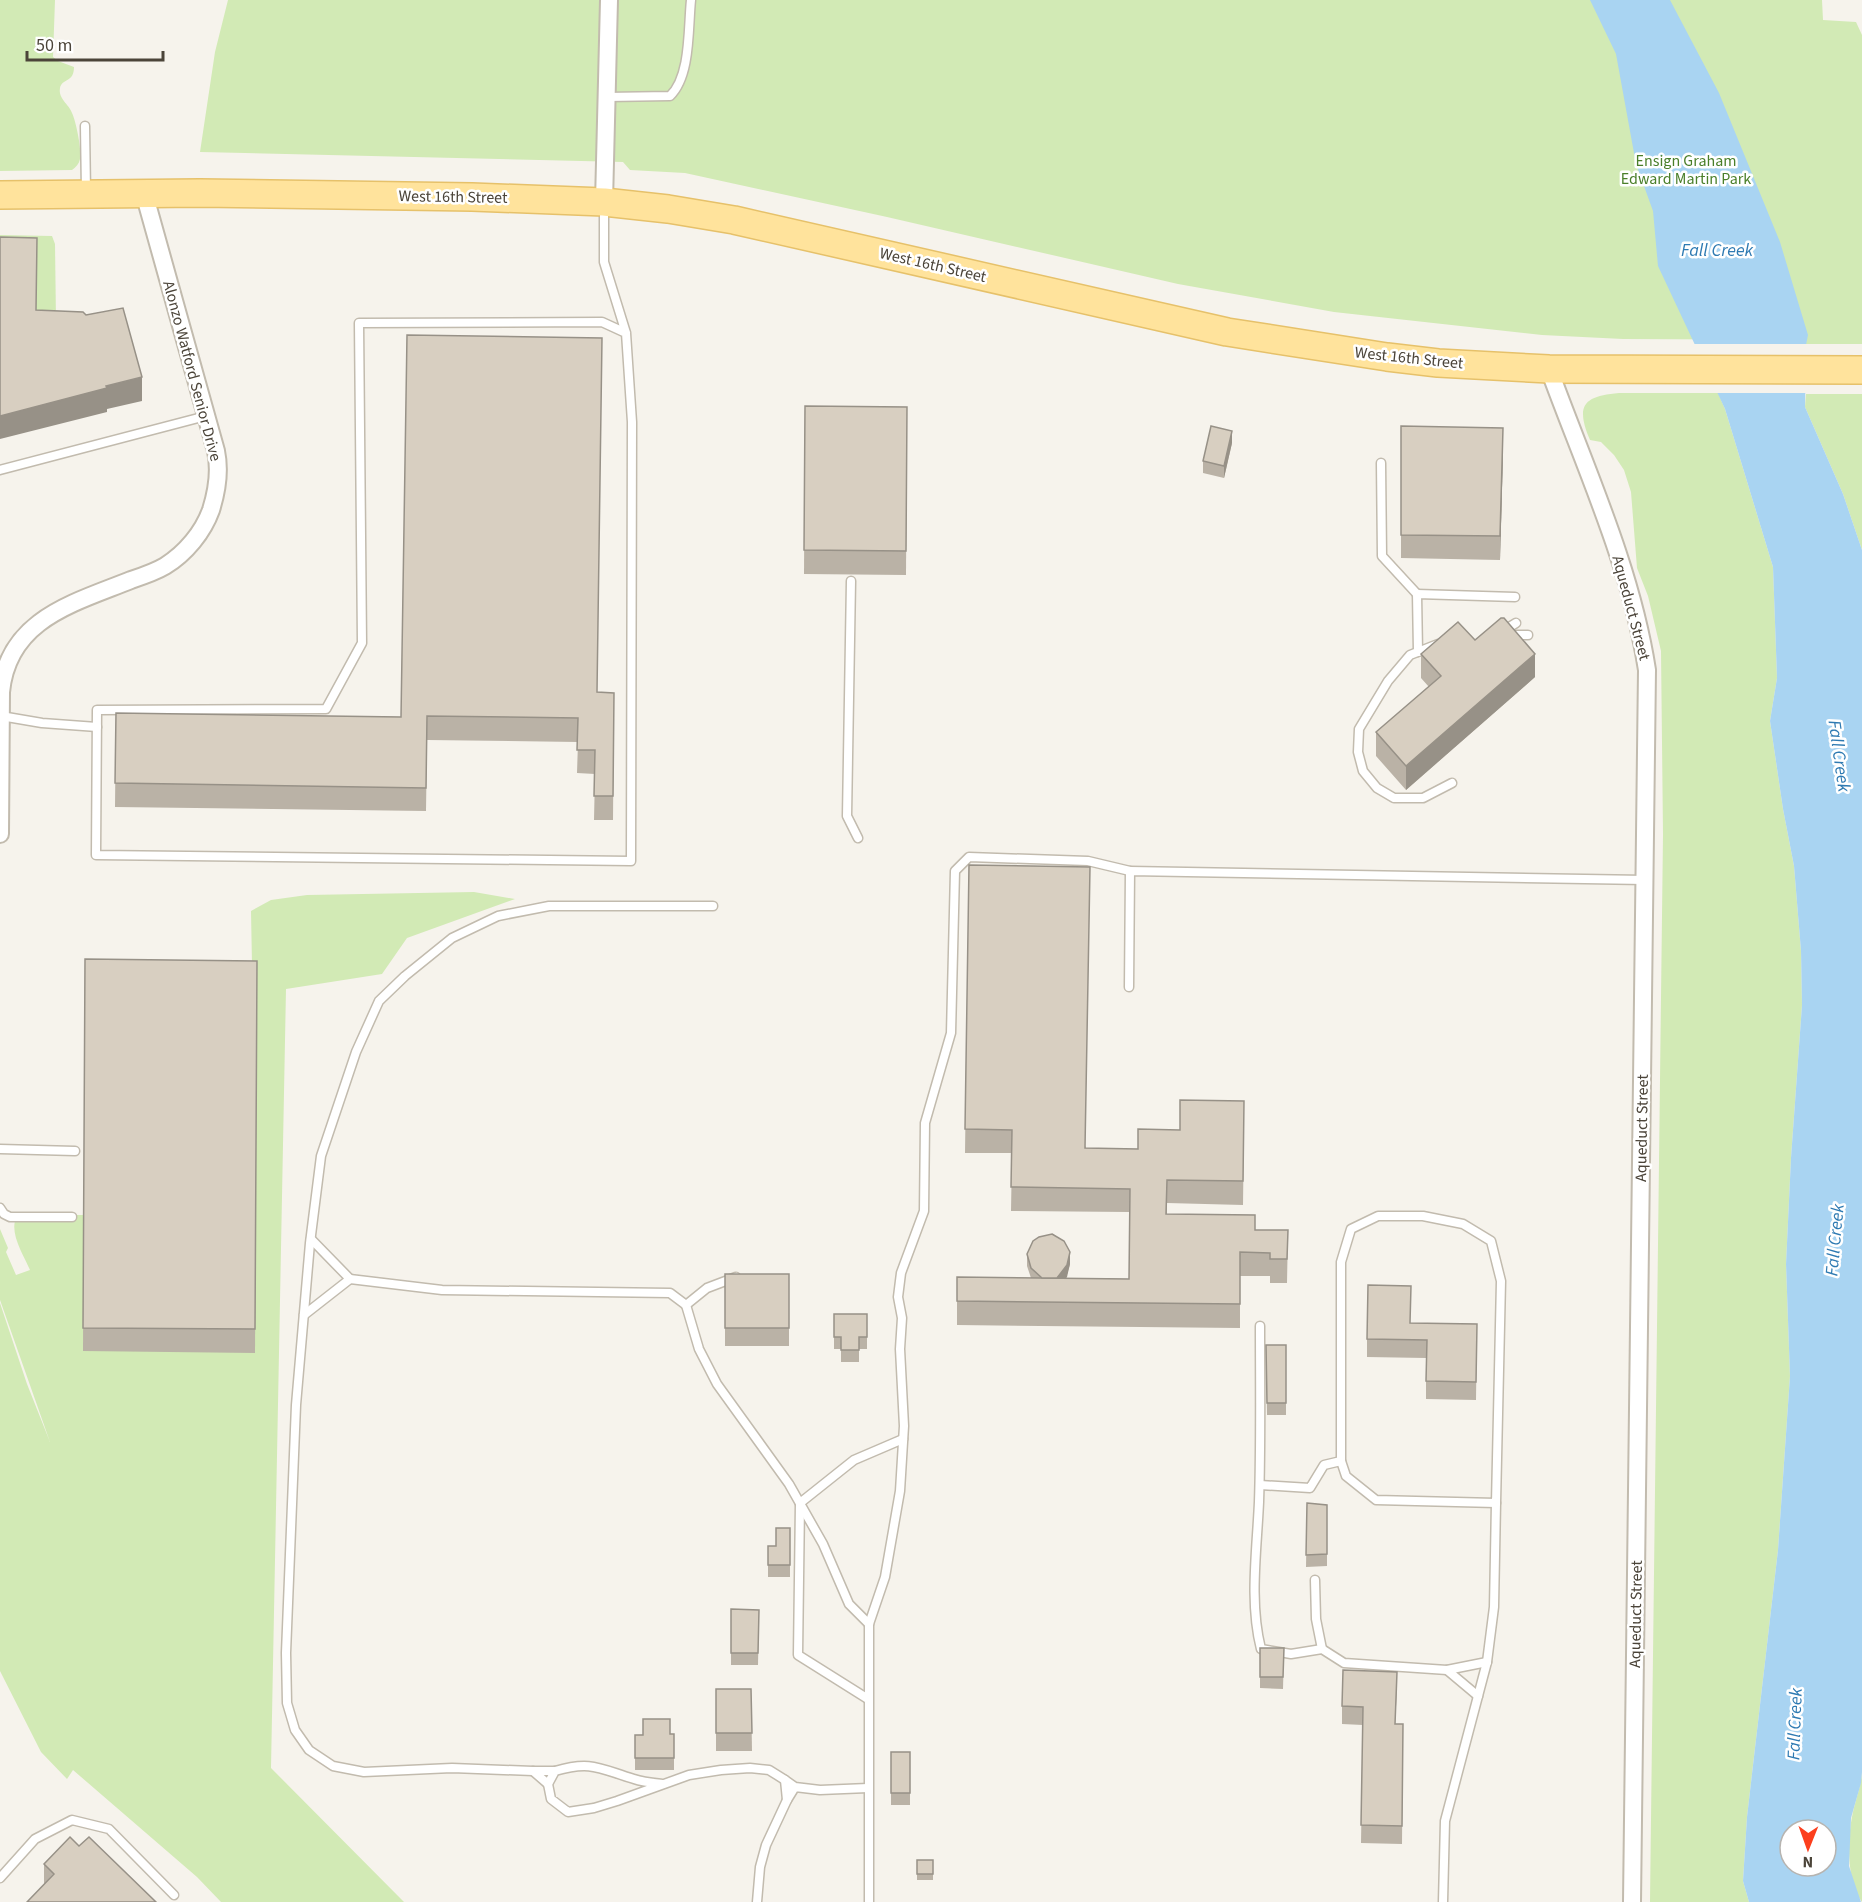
<svg xmlns="http://www.w3.org/2000/svg" width="1862" height="1902" viewBox="0 0 1862 1902" font-family="'Source Sans 3',sans-serif">
	<style>
		.green { fill: #d2eab5 }
		.water { fill: #a9d4f2; fill-rule: evenodd }
		.pier { fill: #f6f3ec }
		.lines { fill: none; stroke-linecap: round; stroke-linejoin: round }
		.service-casing { stroke: #c2bbae; stroke-width: 11 }
		.minor-casing { stroke: #c2bbae; stroke-width: 20 }
		.primary-casing { stroke: #e6c16a; stroke-width: 30 }
		.service { stroke: #fff; stroke-width: 8 }
		.minor { stroke: #fff; stroke-width: 16 }
		.primary { stroke: #ffe39c; stroke-width: 27 }
		.wall { fill: #bab2a6 }
		.shaded-wall { fill: #979187 }
		.building { fill: #d8cfc1; stroke: #979187; stroke-width: 1.5 }
		.labels { text-anchor: middle; dominant-baseline: central; stroke-width: 5; stroke-linejoin: round; paint-order: stroke }
		.park-label { font-size: 16px; fill: #4a7f2a; stroke: #fff }
		.street-label { font-size: 16px; fill: #4b4439; stroke: #fff }
		.water-label { font-size: 18px; font-style: italic; fill: #2e7ab2; stroke: #fff }
	</style>
	<rect width="100%" height="100%" fill="#f6f3ec"/>
	<g class="green">
		<path d="M0,0H55L53,57L58,61L74,67C74,83 62,78 60,88C58,99 69,104 72,113C76,121 82,151 80,159C79,164 76,167 72,170L0,171Z"/>
		<polygon points="228,0 1822,0 1823,20 1856,22 1862,35 1862,344 1806,344 1806,340 1623,339 1542,335 1334,312 1178,284 887,217 685,173 630,170 623,162 200,152 215,52"/>
		<polygon points="0,235 52,236 55,244 56,320 45,329 0,261"/>
		<path d="M1619,393H1718L1725,409L1773,567L1777,678L1770,721L1783,809L1794,866L1801,951L1802,1005L1791,1158L1786,1264L1790,1376L1778,1550L1747,1817L1743,1881L1749,1902H1650L1663,834L1661,651L1648,596L1637,568L1631,492L1624,470L1614,455L1601,442L1590,440C1575,405 1584,396 1619,393Z"/>
		<polygon points="1806,394 1862,394 1862,550 1843,494 1805,407"/>
		<path d="M474,892L515,899L407,938L382,974L286,989L271,1768L404,1902H221L197,1877L73,1770L67,1779L41,1752L0,1671V1303L27,1384L50,1442L0,1300V1229L8,1248L6,1252L16,1275L30,1270C24,1256 11,1236 15,1221L29,1215H84L252,965L251,911L271,900L307,895Z"/>
		<path d="M1862,1772V1902C1847,1883 1847,1841 1852,1817C1855,1801 1861,1787 1862,1772Z"/>
	</g>
	<path class="water" d="M1590,0H1670L1719,93L1780,242L1808,335L1806,345L1805,407L1843,494L1862,550V1772L1861,1783L1851,1818L1849,1866L1861,1902H1749L1743,1881L1747,1817L1778,1550L1790,1376L1786,1264L1791,1158L1802,1005L1801,951L1794,866L1783,809L1770,721L1777,678L1773,567L1725,409L1658,266L1653,211L1636,164L1616,54ZM1790,1830H1826V1866H1790Z"/>
	<polygon class="pier" points="1692,344 1809,344 1809,393 1714,393"/>
	<g class="lines">
		<defs>
			<g id="service">
				<path d="M607,97L670,96C691,76 688,28 691,0"/>
				<polyline points="85,126 86,192"/>
				<polyline points="604,204 604,262 626,333 632,422 631,861 96,855 97,710 326,709 362,643 359,323 602,322 626,333"/>
				<polyline points="1381,463 1382,556 1417,594"/>
				<polyline points="0,470 206,416"/>
				<polyline points="851,581 847,816 858,838"/>
				<polyline points="1503,631 1516,623"/>
				<polyline points="1510,635 1528,635"/>
				<polyline points="1438,644 1410,655 1388,681 1359,729 1358,752 1363,771 1377,788 1394,798 1423,798 1452,783"/>
				<polyline points="1418,652 1417,594 1515,597"/>
				<polyline points="1,716 42,723 97,727"/>
				<polyline points="1129,987 1130,871 1645,880"/>
				<polyline points="0,1149 75,1151"/>
				<polyline points="0,1208 4,1214 10,1217 72,1217"/>
				<polygon points="1378,1216 1423,1216 1463,1224 1491,1241 1501,1281 1496,1503 1376,1500 1346,1476 1341,1461 1341,1262 1351,1229"/>
				<polyline points="350,1279 442,1290 670,1293 686,1305 707,1288 736,1277"/>
				<polyline points="686,1305 699,1349 717,1384 789,1484 823,1544 849,1604 869,1624"/>
				<polyline points="304,1315 350,1279 311,1239"/>
				<path d="M1260,1326C1260,1385 1261,1443 1259,1502C1257,1549 1249,1602 1261,1649L1291,1654L1322,1649L1344,1663L1447,1670"/>
				<polyline points="1260,1485 1310,1488 1324,1465 1341,1461"/>
				<polyline points="1315,1580 1316,1619 1322,1649"/>
				<polyline points="1478,1696 1447,1670 1487,1662"/>
				<polyline points="868,1699 798,1655 800,1503 854,1460 903,1439"/>
				<polyline points="533,1771 452,1768 364,1772 333,1766 309,1750 295,1730 287,1703 286,1653 296,1405 310,1243 321,1156 356,1052 379,1001 405,976 452,938 498,916 549,906 713,906"/>
				<polyline points="548,1784 533,1771 555,1771"/>
				<path d="M663,1784C654,1783 643,1782 634,1779C600,1769 592,1760 555,1771L548,1784L551,1799L568,1812L594,1808L617,1801L689,1775L721,1770L750,1768L769,1770L785,1780"/>
				<polyline points="795,1787 785,1780 787,1800 795,1787 820,1790 868,1788"/>
				<polyline points="0,1878 35,1839 72,1820 109,1829 174,1895"/>
				<polyline points="757,1902 760,1867 766,1845 787,1800"/>
				<polyline points="869,1902 869,1624 885,1577 900,1491 904,1426 900,1349 902,1318 898,1297 901,1273 924,1211 925,1123 951,1033 955,871 969,857 1088,861 1130,871"/>
				<polyline points="1443,1902 1445,1821 1487,1662 1494,1607 1496,1503"/>
			</g>
			<g id="minor">
				<polyline points="604,202 609,0"/>
				<path d="M1549,369C1585,468 1631,566 1647,670L1632,1902"/>
				<path d="M0,834L1,692C8,619 74,603 131,580C143,576 155,572 165,566C186,553 203,532 211,510C217,491 220,470 216,451L144,193"/>
			</g>
			<polyline id="primary" points="0,195 200,193 472,197 604,202 668,209 734,220 1227,332 1387,357 1438,363 1549,369 1862,370"/>
		</defs>
		<use href="#service" class="service-casing"/>
		<use href="#minor" class="minor-casing"/>
		<use href="#primary" class="primary-casing"/>
		<use href="#service" class="service"/>
		<use href="#minor" class="minor"/>
		<use href="#primary" class="primary"/>
	</g>
	<g class="wall">
		<polygon points="805,406 907,407 906,575 804,574"/>
		<polygon points="1401,426 1503,452 1500,560 1401,558"/>
		<polygon points="1232,443 1224,478 1203,473 1203,461"/>
		<polygon points="1475,640 1535,677 1406,790 1376,756 1376,732 1429,687 1421,678 1421,654"/>
		<polygon points="597,692 614,693 613,820 594,820 595,774 577,773 578,742 427,740 426,811 115,807 116,713 401,717"/>
		<polygon points="969,865 1086,1148 1138,1149 1180,1130 1244,1125 1243,1205 1167,1203 1167,1214 1255,1230 1288,1230 1287,1283 1270,1283 1270,1276 1240,1276 1240,1328 957,1325 957,1277 1031,1278 1027,1266 1027,1254 1070,1264 1066,1278 1129,1279 1129,1212 1011,1211 1012,1153 965,1153"/>
		<polygon points="85,959 257,961 255,1353 83,1351"/>
		<rect x="725" y="1274" width="64" height="72"/>
		<polygon points="834,1314 867,1314 867,1349 859,1349 859,1362 841,1362 841,1349 834,1349"/>
		<polygon points="1410,1323 1477,1324 1476,1400 1426,1399 1426,1358 1367,1357 1367,1339"/>
		<polygon points="1266,1345 1286,1345 1286,1415 1267,1415"/>
		<polygon points="1307,1503 1327,1505 1327,1566 1306,1567"/>
		<polygon points="790,1528 790,1577 768,1577 768,1546 776,1546"/>
		<polygon points="731,1609 759,1610 758,1665 731,1665"/>
		<polygon points="1260,1648 1284,1648 1283,1689 1260,1688"/>
		<polygon points="716,1689 751,1689 752,1751 716,1751"/>
		<polygon points="1397,1690 1395,1724 1403,1724 1402,1844 1361,1843 1363,1725 1342,1724 1342,1706"/>
		<polygon points="674,1734 674,1770 635,1770 635,1735"/>
		<rect x="891" y="1752" width="19" height="53"/>
		<polygon points="79,1846 44,1884 44,1864"/>
		<rect x="917" y="1860" width="16" height="20"/>
	</g>
	<g class="shaded-wall">
		<polygon points="142,377 142,401 107,409 107,412 0,439 0,416 106,386"/>
		<polygon points="1503,428 1503,452 1500,560 1500,536"/>
		<polygon points="1232,431 1232,443 1224,478 1224,466"/>
		<polygon points="1535,654 1535,677 1406,790 1406,766"/>
		<polygon points="1070,1252 1070,1264 1067,1277 1050,1299 1050,1287"/>
	</g>
	<g class="building">
		<polygon points="0,237 37,238 36,310 83,312 86,315 123,308 142,377 106,386 107,388 0,416"/>
		<polygon points="407,335 602,338 597,692 614,693 613,796 594,796 595,750 577,750 578,718 427,716 426,788 115,783 116,713 401,717"/>
		<polygon points="805,406 907,407 906,551 804,550"/>
		<polygon points="1211,426 1232,431 1224,466 1203,461"/>
		<polygon points="1401,426 1503,428 1500,536 1401,535"/>
		<polygon points="1501,618 1504,618 1535,654 1406,766 1376,732 1441,676 1421,654 1458,622 1475,640"/>
		<polygon points="969,865 1090,867 1085,1148 1138,1149 1138,1129 1180,1130 1180,1100 1244,1101 1243,1181 1167,1180 1166,1214 1255,1215 1255,1230 1288,1230 1287,1259 1270,1259 1270,1253 1240,1252 1240,1304 957,1301 957,1277 1129,1279 1130,1189 1011,1187 1012,1130 965,1129"/>
		<polygon points="85,959 257,961 255,1329 83,1328"/>
		<polygon points="1052,1234 1064,1241 1070,1252 1067,1265 1057,1278 1042,1278 1031,1268 1027,1254 1033,1241 1039,1237"/>
		<rect x="725" y="1274" width="64" height="54"/>
		<polygon points="1368,1285 1411,1286 1410,1323 1477,1324 1476,1382 1426,1381 1427,1340 1367,1339"/>
		<polygon points="834,1314 867,1314 867,1337 859,1337 859,1350 841,1350 841,1337 834,1337"/>
		<polygon points="1266,1345 1286,1345 1286,1403 1267,1403"/>
		<polygon points="1307,1503 1327,1505 1327,1554 1306,1555"/>
		<polygon points="776,1528 790,1528 790,1565 768,1565 768,1546 776,1546"/>
		<polygon points="731,1609 759,1610 758,1653 731,1653"/>
		<polygon points="1260,1648 1284,1648 1283,1677 1260,1677"/>
		<polygon points="1343,1670 1397,1672 1395,1724 1403,1724 1402,1826 1361,1825 1363,1707 1342,1706"/>
		<polygon points="716,1689 751,1689 752,1733 716,1733"/>
		<polygon points="643,1719 670,1719 670,1734 674,1734 674,1758 635,1758 635,1735 643,1735"/>
		<rect x="891" y="1752" width="19" height="41"/>
		<polygon points="70,1837 79,1846 89,1837 156,1902 27,1902 54,1874 44,1864"/>
		<rect x="917" y="1860" width="16" height="14"/>
	</g>
	<g class="labels">
		<g class="park-label">
			<text x="1686" y="161">Ensign Graham<tspan x="1686" dy="18">Edward Martin Park</tspan></text>
		</g>
		<g class="street-label">
			<text transform="translate(453 197) rotate(1)">West 16th Street</text>
			<text transform="translate(933 265) rotate(13)">West 16th Street</text>
			<text transform="translate(1409 358) rotate(6)">West 16th Street</text>
			<text transform="translate(192 371) rotate(75)">Alonzo Watford Senior Drive</text>
			<text transform="translate(1631 608) rotate(75)">Aqueduct Street</text>
			<text transform="translate(1642 1128) rotate(-89)">Aqueduct Street</text>
			<text transform="translate(1636 1614) rotate(-89)">Aqueduct Street</text>
		</g>
		<g class="water-label">
			<text x="1717" y="250">Fall Creek</text>
			<text transform="translate(1839 756) rotate(82)">Fall Creek</text>
			<text transform="translate(1835 1240) rotate(-85)">Fall Creek</text>
			<text transform="translate(1795 1724) rotate(-88)">Fall Creek</text>
		</g>
	</g>
	<g transform="translate(1808 1848) rotate(181)"><circle r="28" fill="#ffffff" stroke="#b7b4b0" stroke-width="1.5"/>
	<path d="M0-4.5L10 22L0 15L-10 22Z" fill="#fc3f1d"/>
	<text y="-9" font-size="16" font-weight="bold" text-anchor="middle" fill="#4b4439">N</text>
	</g>
	<path d="M27 51v9h136v-9" fill="none" stroke="#4b4439" stroke-width="3"/>
	<text x="36" y="51" font-size="18" fill="#4b4439" stroke="#ffffff" stroke-width="4.5" paint-order="stroke">50 m</text>
</svg>
